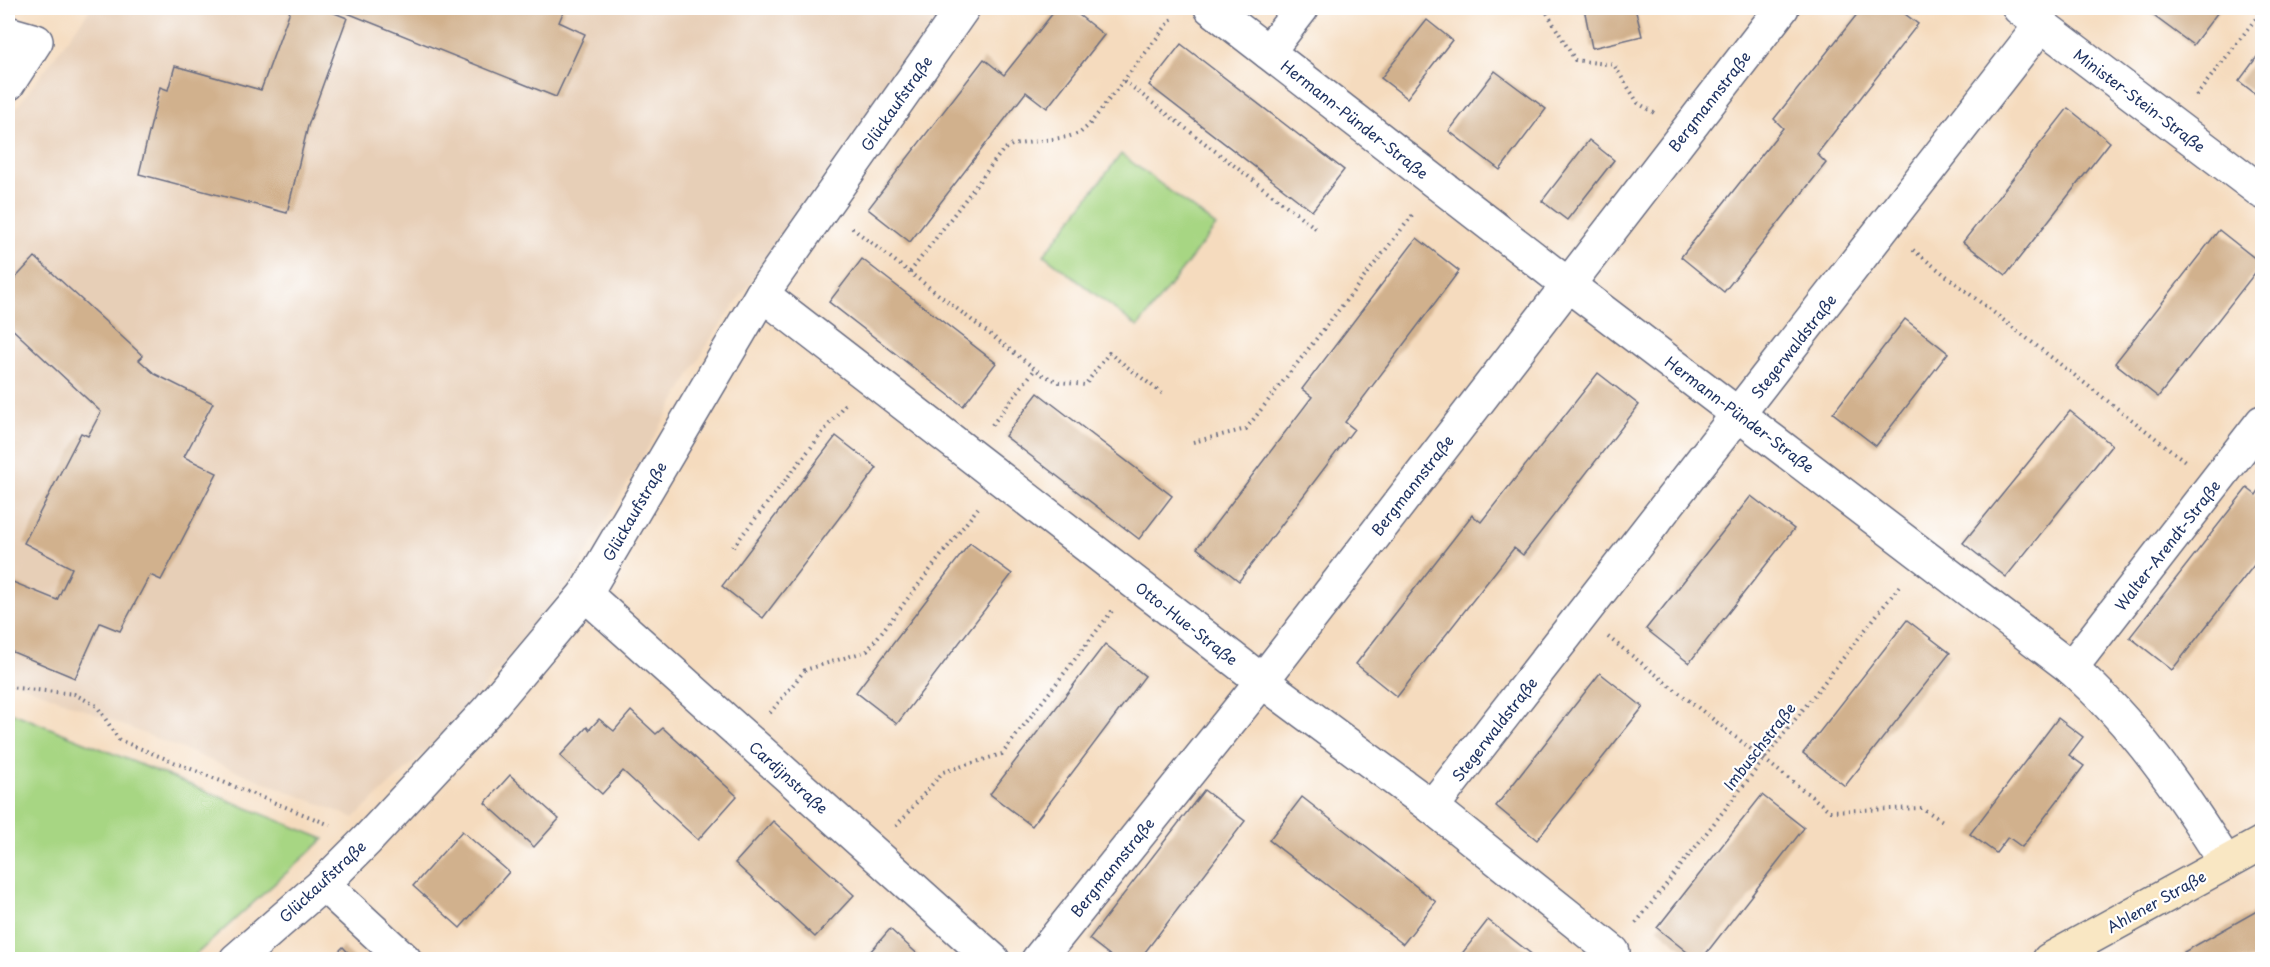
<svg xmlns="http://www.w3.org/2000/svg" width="2270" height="967" viewBox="0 0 2270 967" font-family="'Playpen Sans',sans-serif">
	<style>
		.built { fill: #e7cfb7 }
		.green { fill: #a7d683; stroke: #618270; stroke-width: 1.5 }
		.building { fill: #d1b18d }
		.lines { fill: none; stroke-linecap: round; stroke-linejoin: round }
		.street-casing { stroke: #676b80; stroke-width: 36 }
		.secondary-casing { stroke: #676b80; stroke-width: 36 }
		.path { stroke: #676b80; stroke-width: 4; stroke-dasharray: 1.5 4.5; stroke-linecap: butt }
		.street { stroke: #fff; stroke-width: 33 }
		.secondary { stroke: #f9e7c3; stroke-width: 33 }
		.labels { text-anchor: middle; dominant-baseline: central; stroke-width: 4.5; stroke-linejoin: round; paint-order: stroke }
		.street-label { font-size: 15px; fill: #1b2f5e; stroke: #fff }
	</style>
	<rect width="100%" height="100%" fill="#fff"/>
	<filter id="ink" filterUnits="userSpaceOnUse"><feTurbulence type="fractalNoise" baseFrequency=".0167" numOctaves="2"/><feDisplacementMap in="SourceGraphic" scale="12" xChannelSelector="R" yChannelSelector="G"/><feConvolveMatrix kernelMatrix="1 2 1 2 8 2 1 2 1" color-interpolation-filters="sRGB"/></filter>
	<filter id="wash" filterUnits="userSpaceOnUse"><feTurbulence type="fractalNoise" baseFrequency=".008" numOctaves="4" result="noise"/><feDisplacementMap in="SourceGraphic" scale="24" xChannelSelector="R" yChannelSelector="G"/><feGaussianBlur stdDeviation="1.35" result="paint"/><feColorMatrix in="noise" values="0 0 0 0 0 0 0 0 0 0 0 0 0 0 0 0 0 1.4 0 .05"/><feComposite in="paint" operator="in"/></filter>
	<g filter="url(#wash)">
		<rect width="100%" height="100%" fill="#f5dbbe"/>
		<polygon class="built" points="91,8 943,8 710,340 570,583 449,730 354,818 8,679 8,119"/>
		<g class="green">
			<polygon points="1121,154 1216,226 1138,327 1044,255"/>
			<polygon points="8,711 324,839 191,959 8,959"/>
		</g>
		<g id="blocks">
			<g class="building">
				<polygon points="291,8 322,8 347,18 308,126 287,213 139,174 160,87 168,90 175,66 261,90"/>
				<polygon points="335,8 565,8 559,22 585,34 556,97"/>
				<polygon points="1057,8 1070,8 1104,35 1047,108 1026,92 910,242 868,209 984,59 1004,75"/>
				<polygon points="1584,8 1635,8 1642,36 1592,48"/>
				<polygon points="1862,8 1897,8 1918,24 1817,154 1826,163 1724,292 1681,257 1783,128 1774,119"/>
				<polygon points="2143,8 2221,8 2193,45"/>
				<polygon points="1427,20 1452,40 1407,98 1381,78"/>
				<polygon points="1181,44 1344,170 1312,211 1149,85"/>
				<polygon points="2262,50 2262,99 2239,81"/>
				<polygon points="1495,71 1546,109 1500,170 1449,131"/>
				<polygon points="2068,108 2110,142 2006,275 1963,242"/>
				<polygon points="1589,140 1614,160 1567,220 1542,201"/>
				<polygon points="2219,230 2262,264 2158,397 2115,363"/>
				<polygon points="1417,238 1459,271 1345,422 1354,429 1239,581 1197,548 1312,397 1302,389"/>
				<polygon points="35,257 143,356 139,360 155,374 213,403 184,457 217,473 161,580 150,575 120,631 100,623 75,678 8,650 8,580 57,600 72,568 24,543 81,433 88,436 101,412 8,325 8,286"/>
				<polygon points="862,259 996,363 963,406 829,302"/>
				<polygon points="1905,319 1948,353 1876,446 1833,413"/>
				<polygon points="1598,373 1639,405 1523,555 1514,548 1397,697 1356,664 1472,515 1481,522"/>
				<polygon points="1038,393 1172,496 1139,539 1005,436"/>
				<polygon points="2070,411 2112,445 2006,577 1963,543"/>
				<polygon points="836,436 877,468 763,618 722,586"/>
				<polygon points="2262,486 2262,555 2172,670 2130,637 2247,488 2256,495"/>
				<polygon points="1751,496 1794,529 1689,663 1646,629"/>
				<polygon points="970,543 1012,574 897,724 856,692"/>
				<polygon points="1907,620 1950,653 1845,786 1803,753"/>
				<polygon points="1105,644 1145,676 1032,826 990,794"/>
				<polygon points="1600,673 1643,707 1537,840 1496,806"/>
				<polygon points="631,711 656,734 663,728 737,796 698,840 623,771 602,794 560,756 587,727 589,730 599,719 614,731"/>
				<polygon points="2058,718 2083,737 2069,755 2084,766 2022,847 2008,837 1996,853 1970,834"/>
				<polygon points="510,775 559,819 534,847 485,803"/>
				<polygon points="1204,790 1245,821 1139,960 1116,960 1089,939"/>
				<polygon points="1762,795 1804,828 1701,960 1697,960 1657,928"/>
				<polygon points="1302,797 1436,902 1403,944 1269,840"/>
				<polygon points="773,821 854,895 815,937 735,863"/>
				<polygon points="462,831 509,872 460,928 413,886"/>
				<polygon points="2262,908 2262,960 2189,960 2184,952"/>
				<polygon points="1488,920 1539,960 1457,960"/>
				<polygon points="890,929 924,960 863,960"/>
				<polygon points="343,947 355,960 330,960"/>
			</g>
		</g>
	</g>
	<g filter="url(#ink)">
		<use href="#blocks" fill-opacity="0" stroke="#676b80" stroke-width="1.5"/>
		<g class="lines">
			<defs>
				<g id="street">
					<path d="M1211,8L1567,284L2071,668C2135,724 2181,792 2226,863"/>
					<polyline points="2019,8 2262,192"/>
					<polyline points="8,33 36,41 8,84"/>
					<polyline points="1268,52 1302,8"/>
					<polyline points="762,294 1262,681 1432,807 1613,952"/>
					<polyline points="585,594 993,960"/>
					<polyline points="2071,668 2262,422"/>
					<polyline points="1432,807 2041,25"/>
					<polyline points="323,884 405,960"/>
					<polyline points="236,960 323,884 367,840 487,711 585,594 762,294 963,8"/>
					<polyline points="1038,960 1262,681 1782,8"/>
				</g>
				<polyline id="secondary" points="2049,960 2262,843"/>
			</defs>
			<use href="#street" class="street-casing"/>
			<use href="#secondary" class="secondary-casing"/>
			<g class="path">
				<polyline points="1544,8 1575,60 1614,65 1638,103 1654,113"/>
				<polyline points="1124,81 1318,230"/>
				<polyline points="2196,96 2261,12"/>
				<polyline points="852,228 1043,375 1059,382 1085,385 1109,353 1163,394"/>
				<polyline points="1913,250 2185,461"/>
				<polyline points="910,272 1003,150 1012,145 1067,137 1080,133 1089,125 1174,16"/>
				<polyline points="992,425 1036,368"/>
				<polyline points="1193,442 1246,429 1415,212"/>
				<polyline points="733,547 845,404"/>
				<polyline points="1608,637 1830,811 1922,808 1944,822"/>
				<polyline points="8,687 74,694 97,706 119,740 330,825"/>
				<polyline points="770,713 805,670 867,651 978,508"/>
				<polyline points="896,826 943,772 1002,754 1112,611"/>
				<polyline points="1636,923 1901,584"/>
			</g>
			<use href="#street" class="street"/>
			<use href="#secondary" class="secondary"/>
		</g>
	</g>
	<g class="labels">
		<g class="street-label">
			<text transform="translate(2140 100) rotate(37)">Minister-Stein-Straße</text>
			<text transform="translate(1709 101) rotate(-52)">Bergmannstraße</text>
			<text transform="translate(896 103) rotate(-55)">Glückaufstraße</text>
			<text transform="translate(1355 119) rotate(38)">Hermann-Pünder-Straße</text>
			<text transform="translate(1793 346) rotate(-52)">Stegerwaldstraße</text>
			<text transform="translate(1740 414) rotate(37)">Hermann-Pünder-Straße</text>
			<text transform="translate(1412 485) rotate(-52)">Bergmannstraße</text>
			<text transform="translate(634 511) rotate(-60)">Glückaufstraße</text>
			<text transform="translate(2167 545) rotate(-52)">Walter-Arendt-Straße</text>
			<text transform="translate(1187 623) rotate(38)">Otto-Hue-Straße</text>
			<text transform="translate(1494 729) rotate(-52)">Stegerwaldstraße</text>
			<text transform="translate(1759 746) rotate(-52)">Imbuschstraße</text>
			<text transform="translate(789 777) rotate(42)">Cardijnstraße</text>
			<text transform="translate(1112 867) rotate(-51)">Bergmannstraße</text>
			<text transform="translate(322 881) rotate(-43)">Glückaufstraße</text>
			<text transform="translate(2156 901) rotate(-29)">Ahlener Straße</text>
		</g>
	</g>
	<rect width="2270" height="967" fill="none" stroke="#fff" stroke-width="30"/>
</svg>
